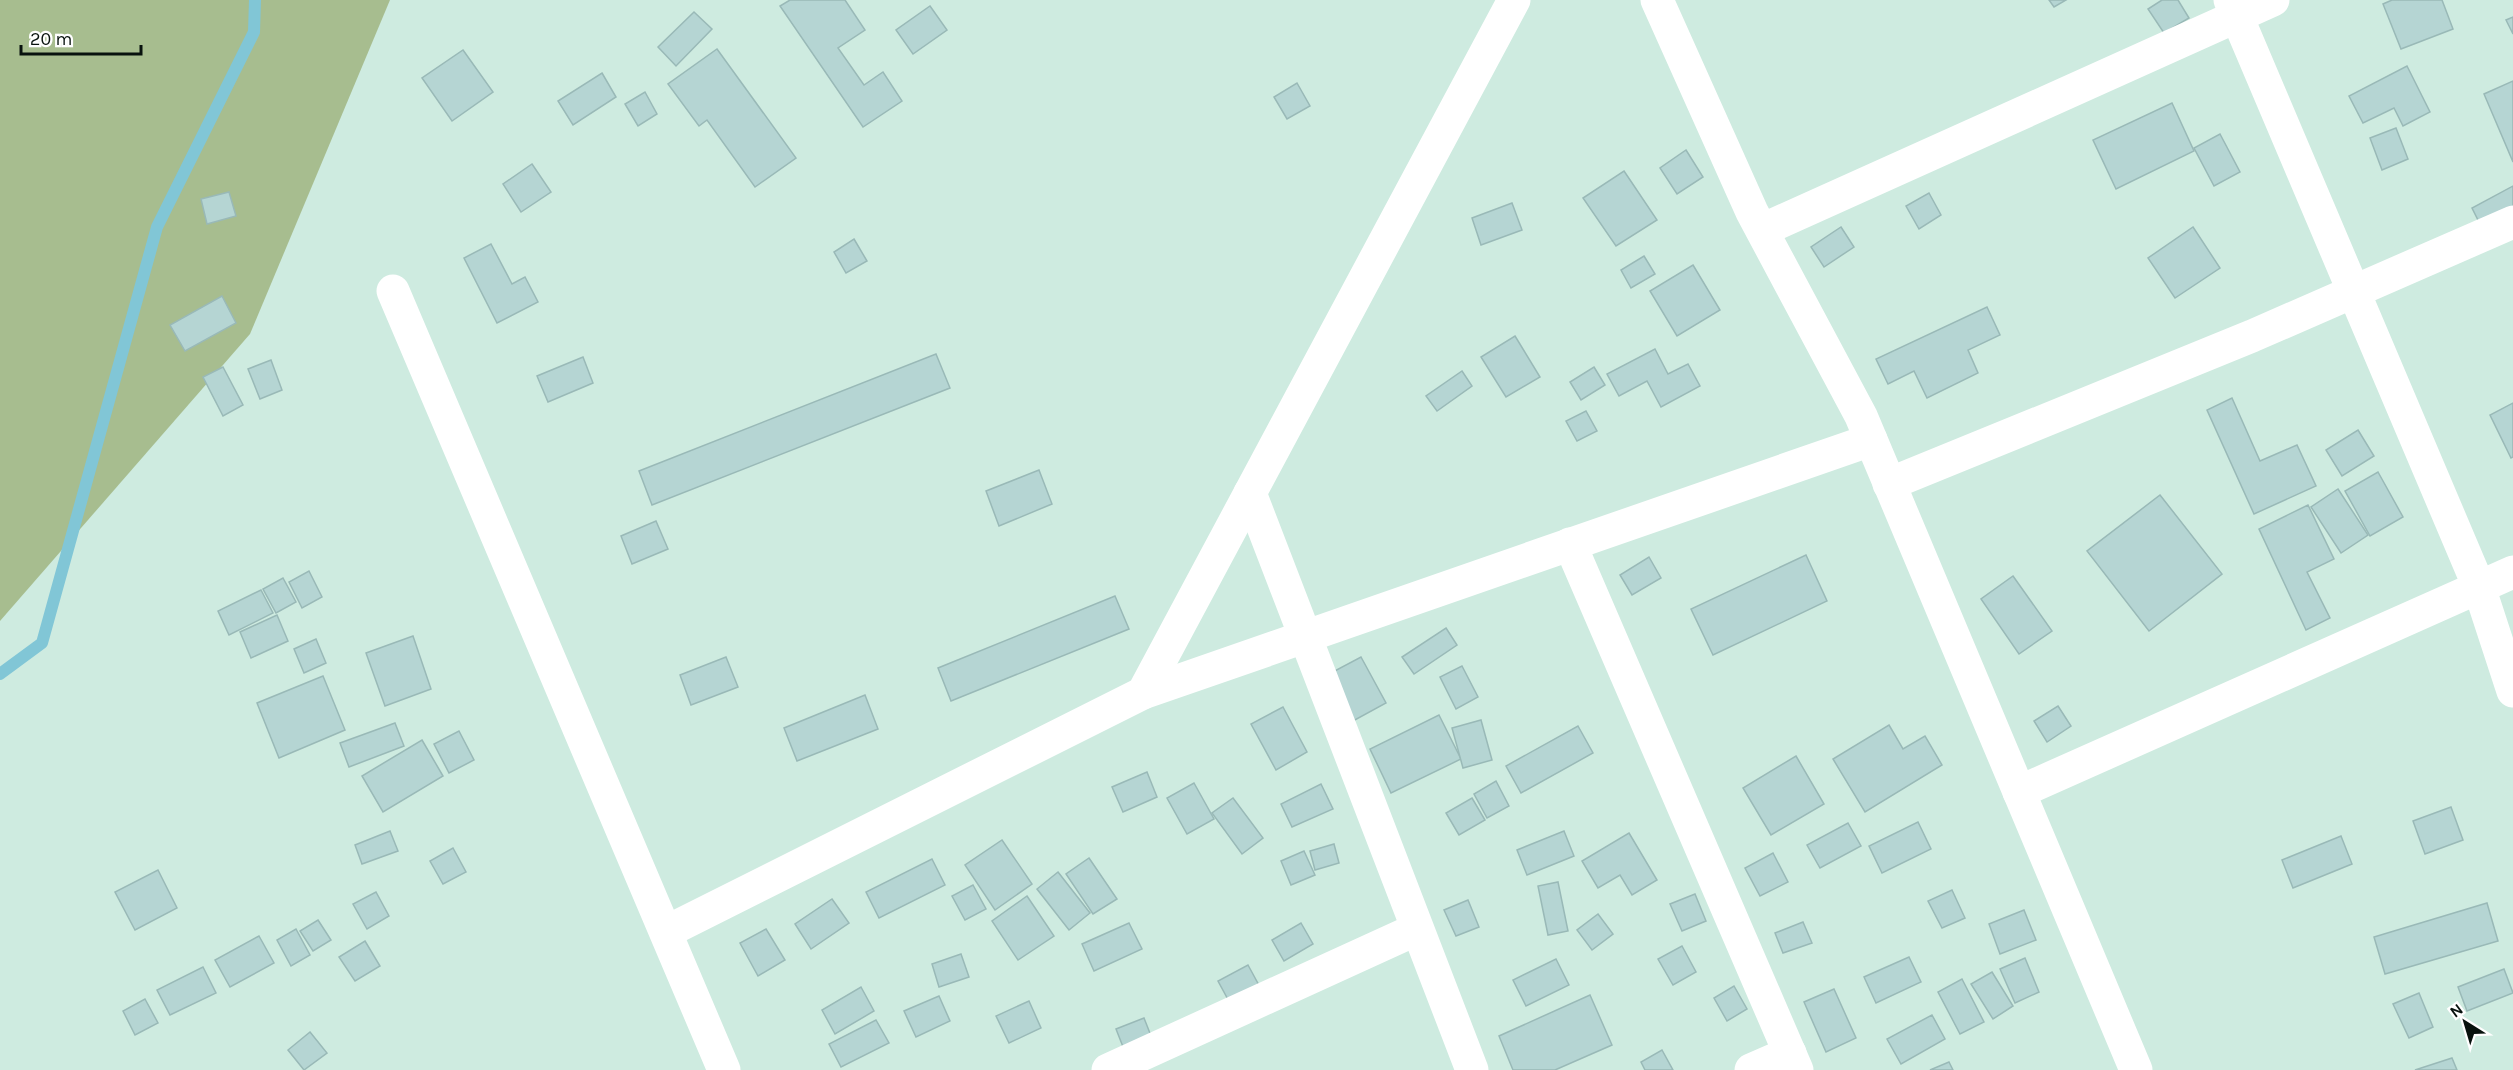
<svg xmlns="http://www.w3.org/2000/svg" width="2513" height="1070" viewBox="0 0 2513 1070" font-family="Karla,sans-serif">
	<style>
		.green { fill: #a7bd8f }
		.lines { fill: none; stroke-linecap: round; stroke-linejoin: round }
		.stream { stroke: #81c6d6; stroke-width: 12 }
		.building { fill: #b5d5d3; stroke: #99b9b7; stroke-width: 1.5 }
		.minor { stroke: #fff; stroke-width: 33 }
	</style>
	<rect width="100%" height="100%" fill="#ceebe0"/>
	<polygon class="green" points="0,0 390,0 250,334 0,621"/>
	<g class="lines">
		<polyline class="stream" points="0,674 42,643 157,227 254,32 255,0"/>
	</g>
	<g class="building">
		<polygon points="790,0 845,0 865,30 838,48 864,85 883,72 902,101 863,127 780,6"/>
		<polygon points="2049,0 2066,0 2054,7"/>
		<polygon points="2162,0 2178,0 2189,18 2164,33 2148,9"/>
		<polygon points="2392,0 2442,0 2453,29 2401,49 2383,4"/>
		<polygon points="930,6 947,30 913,54 896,30"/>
		<polygon points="694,12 712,29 676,66 658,47"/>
		<polygon points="2513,17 2513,34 2506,20"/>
		<polygon points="717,49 796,158 755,187 707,120 699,126 668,84"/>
		<polygon points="463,50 493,92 452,121 422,78"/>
		<polygon points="2407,66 2430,112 2403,126 2394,108 2363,123 2349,96"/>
		<polygon points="602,73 616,97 573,125 558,101"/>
		<polygon points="2513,81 2513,162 2484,94"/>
		<polygon points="1297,83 1310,106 1287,119 1274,97"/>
		<polygon points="645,92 657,114 638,126 625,104"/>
		<polygon points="2172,103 2194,151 2116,189 2093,140"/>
		<polygon points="2396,128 2408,159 2382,170 2370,138"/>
		<polygon points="2220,134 2240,172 2214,186 2194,148"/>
		<polygon points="1686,150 1703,177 1677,194 1660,168"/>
		<polygon points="532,164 551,192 521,212 503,184"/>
		<polygon points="1624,171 1657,220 1616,246 1583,198"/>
		<polygon points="2513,186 2513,217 2484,232 2472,208"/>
		<polygon points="229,192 236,216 207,224 201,199"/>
		<polygon points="1929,193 1941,215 1919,229 1906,206"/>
		<polygon points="1512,203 1522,230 1481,245 1472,218"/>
		<polygon points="1841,227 1854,247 1824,267 1811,247"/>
		<polygon points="2193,227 2220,268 2175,298 2148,258"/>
		<polygon points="854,239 867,261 846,273 834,252"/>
		<polygon points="491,244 512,284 525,277 538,302 497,323 464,258"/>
		<polygon points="1644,256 1655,274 1631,288 1621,270"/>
		<polygon points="1693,265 1720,310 1677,336 1650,291"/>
		<polygon points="222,296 236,323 185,351 170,325"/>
		<polygon points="1987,307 2000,335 1968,350 1978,373 1927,398 1914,371 1888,384 1876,359"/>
		<polygon points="1515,336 1540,377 1506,397 1481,357"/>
		<polygon points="1655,349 1668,374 1688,364 1700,386 1661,407 1647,381 1619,396 1607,374"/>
		<polygon points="936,354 950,388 652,505 639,471"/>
		<polygon points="583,357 593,383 548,402 537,376"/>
		<polygon points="271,360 282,390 260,399 248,369"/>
		<polygon points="223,367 243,405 223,416 203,377"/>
		<polygon points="1594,367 1605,385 1581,400 1570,382"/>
		<polygon points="1462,371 1472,386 1437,411 1426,396"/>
		<polygon points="2232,398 2260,461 2297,445 2316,486 2254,514 2207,410"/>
		<polygon points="2513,403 2513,457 2511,458 2490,415"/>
		<polygon points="1586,411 1597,431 1577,441 1566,421"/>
		<polygon points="2358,430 2374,456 2342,476 2326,450"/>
		<polygon points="1039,470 1052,504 999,526 986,491"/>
		<polygon points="2378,472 2403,517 2370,536 2345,491"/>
		<polygon points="2338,489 2368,535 2341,553 2311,507"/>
		<polygon points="2160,495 2222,574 2149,631 2087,551"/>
		<polygon points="2308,505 2334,559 2307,572 2330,618 2306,630 2259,529"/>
		<polygon points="656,521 668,549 632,564 621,536"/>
		<polygon points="1806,555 1827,601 1713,655 1691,609"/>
		<polygon points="1649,557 1661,578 1632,595 1620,575"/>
		<polygon points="309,571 322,597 302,608 289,582"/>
		<polygon points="2013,576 2052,631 2019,654 1981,599"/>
		<polygon points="283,578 296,602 276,613 263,589"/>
		<polygon points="261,590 273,613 229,635 218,611"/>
		<polygon points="1115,596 1129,629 951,701 938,668"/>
		<polygon points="277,615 288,641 251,658 240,632"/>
		<polygon points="1446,628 1457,645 1414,674 1402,657"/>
		<polygon points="413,636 431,689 385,706 366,653"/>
		<polygon points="316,639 326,663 304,673 294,649"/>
		<polygon points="726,657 738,687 691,705 680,675"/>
		<polygon points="1361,657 1386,703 1353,721 1327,675"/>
		<polygon points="1462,666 1478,697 1456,709 1440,677"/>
		<polygon points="323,676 345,730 279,758 257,703"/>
		<polygon points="865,695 878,729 797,761 784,728"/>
		<polygon points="2058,706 2071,726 2047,742 2034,721"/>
		<polygon points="1283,707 1307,752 1276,770 1251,724"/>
		<polygon points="1439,715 1461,759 1391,793 1370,749"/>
		<polygon points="1481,720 1492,760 1463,768 1452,728"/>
		<polygon points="395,723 404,746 349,767 340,743"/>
		<polygon points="1889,725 1903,749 1925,736 1942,765 1865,812 1833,759"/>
		<polygon points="1578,726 1593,753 1521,793 1506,766"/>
		<polygon points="459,731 474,760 449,773 434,744"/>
		<polygon points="422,740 443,776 383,812 362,776"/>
		<polygon points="1796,756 1824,804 1771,835 1743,788"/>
		<polygon points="1147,772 1157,797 1123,812 1112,787"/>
		<polygon points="1496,781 1509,806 1487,818 1474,794"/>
		<polygon points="1194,783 1214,819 1187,834 1167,798"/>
		<polygon points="1321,784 1333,809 1292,827 1281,804"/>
		<polygon points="1233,798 1263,838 1242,854 1212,813"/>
		<polygon points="1472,798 1485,820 1459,835 1446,813"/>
		<polygon points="2451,807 2463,840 2425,854 2413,821"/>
		<polygon points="1918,822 1931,849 1882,873 1869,846"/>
		<polygon points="1848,823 1861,846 1820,868 1807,845"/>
		<polygon points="390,831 398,851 362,864 355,845"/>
		<polygon points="1564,831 1574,856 1527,875 1517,850"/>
		<polygon points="1629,833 1657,880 1632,895 1620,875 1598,888 1582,861"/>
		<polygon points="2341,836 2352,864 2293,888 2282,860"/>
		<polygon points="1002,840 1032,884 995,910 965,865"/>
		<polygon points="1334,844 1339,863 1315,870 1310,851"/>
		<polygon points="453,848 466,872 443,884 430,861"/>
		<polygon points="1304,851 1315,875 1291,885 1281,861"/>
		<polygon points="1773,853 1788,882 1760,896 1745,868"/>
		<polygon points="1089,858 1117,899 1093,914 1066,874"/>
		<polygon points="932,859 945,885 879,918 866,892"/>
		<polygon points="158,870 177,908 135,930 115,892"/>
		<polygon points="1058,872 1090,913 1069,930 1037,889"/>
		<polygon points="1558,882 1568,931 1548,935 1538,886"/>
		<polygon points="973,885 986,909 965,920 952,896"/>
		<polygon points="1952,890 1965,918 1942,928 1928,901"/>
		<polygon points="376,892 389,916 367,929 353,904"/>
		<polygon points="1695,894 1706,921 1682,931 1670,904"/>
		<polygon points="1027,896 1054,936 1018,960 992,921"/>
		<polygon points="832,899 849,923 811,949 795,924"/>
		<polygon points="1468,900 1479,927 1456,936 1444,910"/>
		<polygon points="2487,903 2498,941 2385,974 2374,937"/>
		<polygon points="2024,910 2036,940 2000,954 1989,924"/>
		<polygon points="1598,914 1613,934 1592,950 1577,930"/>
		<polygon points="318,920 331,940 313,951 300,931"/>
		<polygon points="1803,922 1812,943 1783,953 1775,933"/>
		<polygon points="1129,923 1142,949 1094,971 1082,944"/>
		<polygon points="1301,923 1313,944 1284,961 1272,940"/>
		<polygon points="296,929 310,955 291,966 277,940"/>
		<polygon points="766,929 785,960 758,976 740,943"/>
		<polygon points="259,936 274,963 230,987 215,960"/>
		<polygon points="365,941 380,966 355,981 339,957"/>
		<polygon points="1682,946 1696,972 1673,985 1658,959"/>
		<polygon points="961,954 969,977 939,987 932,964"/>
		<polygon points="1909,957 1921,982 1876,1003 1864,977"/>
		<polygon points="2025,958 2039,992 2015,1003 2000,969"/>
		<polygon points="1556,959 1569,985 1526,1006 1513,980"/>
		<polygon points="1248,965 1261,989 1231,1005 1218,981"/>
		<polygon points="203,967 216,993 170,1015 157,990"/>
		<polygon points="2504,969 2513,993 2467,1011 2458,987"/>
		<polygon points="1992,972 2013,1006 1993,1019 1971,984"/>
		<polygon points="1962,979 1984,1022 1960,1034 1938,992"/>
		<polygon points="1734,986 1747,1009 1727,1021 1714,998"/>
		<polygon points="861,987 874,1011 835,1034 822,1010"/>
		<polygon points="1834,989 1856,1038 1826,1052 1804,1002"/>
		<polygon points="2419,993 2433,1027 2409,1038 2393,1004"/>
		<polygon points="1590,995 1612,1045 1555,1070 1513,1070 1499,1036"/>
		<polygon points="939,996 950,1021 916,1037 904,1011"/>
		<polygon points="145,999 158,1023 135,1035 123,1011"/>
		<polygon points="1029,1001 1041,1028 1009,1043 996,1016"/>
		<polygon points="1932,1015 1945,1039 1901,1064 1887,1039"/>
		<polygon points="1144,1018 1155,1046 1127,1057 1116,1029"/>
		<polygon points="876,1020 889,1043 841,1067 829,1044"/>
		<polygon points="310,1032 327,1053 304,1070 288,1050"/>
		<polygon points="1662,1050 1673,1070 1645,1070 1641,1062"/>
		<polygon points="2452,1058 2457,1070 2415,1070"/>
		<polygon points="1949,1062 1953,1070 1930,1070"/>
	</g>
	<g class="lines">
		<g class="minor">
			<polyline points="1657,0 1752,212 1861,416 2136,1070"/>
			<polyline points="2230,0 2479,587 2513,691"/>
			<polyline points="1762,230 2273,0"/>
			<polyline points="393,291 724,1070"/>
			<polyline points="1889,484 2252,336 2513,222"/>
			<polyline points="1250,493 1472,1070"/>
			<polyline points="1570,544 1797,1070"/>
			<polyline points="1143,693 1871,440"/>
			<polyline points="2019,792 2513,572"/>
			<polyline points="666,932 1143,693 1514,0"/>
			<polyline points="1108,1070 1417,929"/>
			<polyline points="1751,1070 1790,1053"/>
		</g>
	</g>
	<g transform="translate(2465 1022) rotate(323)" stroke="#ffffff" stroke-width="4.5" paint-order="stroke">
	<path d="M0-4.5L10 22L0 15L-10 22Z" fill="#08120e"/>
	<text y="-9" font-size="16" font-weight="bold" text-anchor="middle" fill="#08120e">N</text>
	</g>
	<path d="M21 45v9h120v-9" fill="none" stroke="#08120e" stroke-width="3"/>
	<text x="30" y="45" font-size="18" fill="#08120e" stroke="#ffffff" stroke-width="4.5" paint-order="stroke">20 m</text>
</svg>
